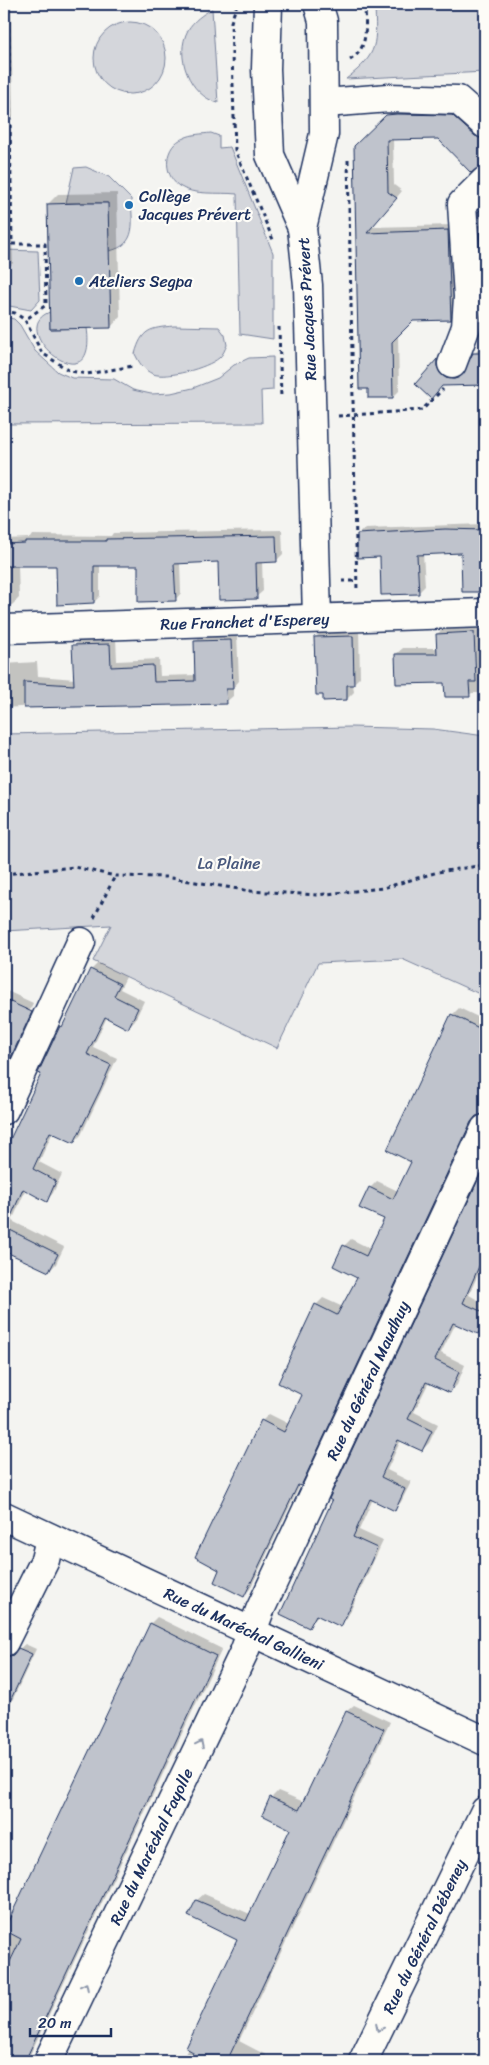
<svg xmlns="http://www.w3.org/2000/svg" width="489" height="2065" viewBox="0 0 489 2065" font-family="Sriracha,sans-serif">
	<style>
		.green { fill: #d4d6db; stroke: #78829c }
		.shadow { fill: #0003 }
		.building { fill: #bfc3cc; stroke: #1b2f5e }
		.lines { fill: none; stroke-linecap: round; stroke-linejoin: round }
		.minor-casing { stroke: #1b2f5e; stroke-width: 31 }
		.path { stroke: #1b2f5e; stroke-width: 3; stroke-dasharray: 4 4; stroke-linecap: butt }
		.minor { stroke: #fdfcf7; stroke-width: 28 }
		.oneway { stroke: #8c96aa }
		.poi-dot { fill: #1f6fb2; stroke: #fdfcf7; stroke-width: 2 }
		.labels { text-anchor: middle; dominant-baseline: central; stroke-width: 4.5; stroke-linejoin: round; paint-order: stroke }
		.poi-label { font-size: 16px; fill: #1b2f5e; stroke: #fdfcf7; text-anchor: start }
		.street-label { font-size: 16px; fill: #1b2f5e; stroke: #fdfcf7 }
		.park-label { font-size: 16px; fill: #49597d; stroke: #fdfcf7 }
	</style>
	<rect width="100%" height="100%" fill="#f4f4f1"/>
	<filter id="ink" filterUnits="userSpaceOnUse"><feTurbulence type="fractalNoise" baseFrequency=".02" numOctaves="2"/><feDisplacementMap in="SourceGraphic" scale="10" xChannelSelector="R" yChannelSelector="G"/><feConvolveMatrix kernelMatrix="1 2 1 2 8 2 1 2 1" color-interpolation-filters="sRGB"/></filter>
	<g filter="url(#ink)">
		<g class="green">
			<path d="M375,4H485V72L346,79C380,53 376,44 375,4Z"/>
			<path d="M212,9L218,103C189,95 174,56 188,30C193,21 203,14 212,9Z"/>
			<circle cx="130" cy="58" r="36"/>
			<path d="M211,133L219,136V148L230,147L273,253V339L240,334L237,194C219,192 194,196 179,186C162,174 164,145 184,138C192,134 202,134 211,133Z"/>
			<path d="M86,167L109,177L131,199C132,222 138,245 109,251L107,203H66L74,168Z"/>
			<polygon points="4,250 38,251 40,300 31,310 4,305"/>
			<path d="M50,312V329L87,328C98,408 3,329 50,312Z"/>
			<polygon points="4,317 14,319 20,325 35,351 58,372 72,378 114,379 133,390 151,394 171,393 193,388 218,378 234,365 249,358 273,357 273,390 261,391 262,423 4,424"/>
			<path d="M174,326L219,327L225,335L227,345C225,349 223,355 219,358C207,368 167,379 153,374C143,370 139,362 135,354C142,329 150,328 174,326Z"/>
			<polygon points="351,727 433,729 485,736 484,996 402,959 318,963 277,1048 93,961 111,925 4,931 4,734"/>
		</g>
		<g class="shadow">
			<polygon points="4,4 11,4 13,117 4,126"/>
			<polygon points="394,109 459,110 485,131 485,154 469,170 439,138 393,139 394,185 402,191 372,227 454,225 457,313 450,319 413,320 398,335 399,391 393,397 370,397 355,146"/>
			<polygon points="117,193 120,317 111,327 48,204 58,194"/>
			<polygon points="4,194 11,194 13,263 4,272"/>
			<polygon points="485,207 485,308 479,213"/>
			<polygon points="481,347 485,347 485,384 417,384 443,355 461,373 467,371 474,354"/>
			<polygon points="485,524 485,590 463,591 463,552 423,553 425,586 418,593 358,534 365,528"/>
			<polygon points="282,530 283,554 276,561 262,562 263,591 256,597 219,561 180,563 181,593 175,600 139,564 100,565 100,596 94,602 58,565 18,565 19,598 12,605 4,605 4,539 30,538 32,535 111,536 113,533"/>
			<polygon points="480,627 481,666 485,666 485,693 472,693 469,695 396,654 403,648 438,648 437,634 444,628"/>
			<polygon points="359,629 360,677 353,684 354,692 347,699 315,638 322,631"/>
			<polygon points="237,634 239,681 233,688 233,696 226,702 82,707 82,703 4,708 4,664 37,662 38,676 75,679 74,646 80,639 116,638 117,661 159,659 160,676 196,675 195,641 202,635"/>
			<polygon points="98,963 126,977 120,989 144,1001 135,1020 128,1027 107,1017 93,1047 117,1058 106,1082 81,1135 74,1142 53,1132 39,1162 62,1174 53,1193 47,1200 26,1189 12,1221 64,1247 56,1264 49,1271 4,1250 4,1153 91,970"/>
			<polygon points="5,990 33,1003 4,1065 4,991"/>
			<polygon points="459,1008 480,1018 485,1010 485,1113 477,1115 307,1478 300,1485 250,1589 243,1596 221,1569 262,1421 269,1414 289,1424 304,1394 316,1305 323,1298 343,1307 358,1277 344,1246 351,1239 371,1249 385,1219 370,1188 377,1181 398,1191 413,1161 452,1015"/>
			<polygon points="485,1168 485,1266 482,1265 469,1295 485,1304 485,1336 456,1323 441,1353 465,1365 457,1385 450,1392 429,1382 414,1412 438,1424 429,1443 422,1450 401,1440 387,1470 411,1482 401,1502 395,1509 373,1499 359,1530 383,1541 347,1618 340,1625 319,1614 309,1627 334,1500 331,1499"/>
			<polygon points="4,1287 8,1289 4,1299"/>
			<polygon points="157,1617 222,1649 27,2061 4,2061 4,1932 151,1623"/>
			<polygon points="25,1644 36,1649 4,1718 4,1651 11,1653 18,1650"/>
			<polygon points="354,1705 390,1722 239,2041 266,2055 263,2061 182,2061 239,1939 190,1915 197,1900 204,1894 250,1914 292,1829 271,1798 278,1791 304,1802 347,1711"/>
		</g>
		<g class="building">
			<polygon points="397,114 452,115 475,136 485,139 485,166 480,166 471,173 438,139 387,140 388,192 397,198 367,233 448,230 451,320 413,321 392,342 393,398 368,398 368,389 359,389 354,146 386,115"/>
			<polygon points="81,203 108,203 111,328 50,329 47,204"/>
			<polygon points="485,205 485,310 483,307 478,212"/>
			<polygon points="473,353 485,353 485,385 442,386 431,399 415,384 437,359 437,366 440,373 446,378 454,379 461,376"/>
			<polygon points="445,529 485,530 485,592 462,592 461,553 417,555 419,594 381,595 380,557 357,558 357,534"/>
			<polygon points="276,536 277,562 256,563 257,599 219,600 218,562 174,564 176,601 138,602 138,566 94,566 94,603 57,605 56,566 4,566 4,544 25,543 25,541 106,541 106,539"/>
			<polygon points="474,632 476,682 469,682 470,697 445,697 444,683 396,684 395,654 437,654 436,634"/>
			<polygon points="353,636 354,685 347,685 347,700 323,701 323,695 316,695 314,637"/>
			<polygon points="231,640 233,689 226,689 227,704 24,708 24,682 74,685 72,645 110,644 111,667 153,665 154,682 195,681 194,641"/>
			<polygon points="90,969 120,984 114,996 138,1008 128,1029 105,1017 87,1054 111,1065 100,1090 74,1143 50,1132 33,1169 56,1181 47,1202 23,1189 6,1228 58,1254 49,1272 4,1251 4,1152 41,1074 38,1073 60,1026 62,1027"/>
			<polygon points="4,999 32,1012 10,1059 4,1056"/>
			<polygon points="451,1014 485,1031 485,1114 476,1116 471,1122 301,1486 298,1485 244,1597 214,1582 219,1570 195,1557 261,1420 284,1432 302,1395 278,1383 315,1304 337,1315 357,1278 333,1266 343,1245 366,1256 384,1219 359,1208 369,1187 393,1199 411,1162 387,1150"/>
			<polygon points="485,1165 485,1267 480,1264 463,1303 485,1313 485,1318 478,1334 453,1323 435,1360 459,1372 450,1393 426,1382 408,1419 432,1431 422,1451 398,1440 381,1477 405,1489 395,1511 370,1499 353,1537 377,1548 341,1627 316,1615 309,1628 280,1614 332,1501 329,1499"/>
			<polygon points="150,1623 216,1656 25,2061 4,2061 4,2051 11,2037 4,2033 4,1974 21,1939 4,1930"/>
			<polygon points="18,1648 32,1654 4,1714 4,1663 6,1657 13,1655"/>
			<polygon points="346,1711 384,1729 227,2061 189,2061 193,2052 186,2048 237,1940 188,1916 196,1900 246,1921 290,1829 262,1815 270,1797 299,1810"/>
		</g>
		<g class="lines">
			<defs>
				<g id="minor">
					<polyline points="268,4 266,69 270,155 302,228"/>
					<polyline points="325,103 389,98 458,100 485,124"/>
					<polyline points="452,364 466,327 468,297 462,204 485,181"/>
					<polyline points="317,618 308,285 302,228 324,134 323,21 318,4"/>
					<path id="s1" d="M4,629L485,613"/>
					<polyline points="4,1110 81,942"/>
					<path id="s2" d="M4,1516L485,1741"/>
					<polyline points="4,1642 45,1560 50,1538"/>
					<path id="s3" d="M48,2061L244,1652L260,1610L485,1129"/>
					<path id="s4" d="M363,2061L485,1811"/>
				</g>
			</defs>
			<use href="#minor" class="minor-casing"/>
			<g class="path">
				<polyline points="8,4 12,244 45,244 46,305 25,320"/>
				<polyline points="237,4 231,22 235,150 274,242"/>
				<path d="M350,60C370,48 365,24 365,4"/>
				<polyline points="348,160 357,591"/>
				<polyline points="4,311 15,313 25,320 42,353 70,371 87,374 133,366"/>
				<polyline points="279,327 281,398"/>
				<polyline points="338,416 422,410 443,389"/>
				<polyline points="342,581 357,581"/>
				<polyline points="4,874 74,867 115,876 165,877 251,891 317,895 383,888 438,872 485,865"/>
				<polyline points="94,918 115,876"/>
			</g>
			<use href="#minor" class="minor"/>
		</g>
		<defs><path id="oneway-chevron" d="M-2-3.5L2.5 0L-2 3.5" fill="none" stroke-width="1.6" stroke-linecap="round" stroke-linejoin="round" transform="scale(1.25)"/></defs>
		<g class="oneway">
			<use href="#oneway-chevron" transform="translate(200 1744) rotate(-64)"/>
			<use href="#oneway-chevron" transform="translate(85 1986) rotate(-64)"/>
			<use href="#oneway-chevron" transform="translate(379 2028) rotate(116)"/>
		</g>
	</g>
	<g class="poi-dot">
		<circle cx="129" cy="205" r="5"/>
		<circle cx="79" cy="281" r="5"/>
	</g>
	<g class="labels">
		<g class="poi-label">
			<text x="139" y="196">Collège<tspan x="139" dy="18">Jacques Prévert</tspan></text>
			<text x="89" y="281">Ateliers Segpa</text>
		</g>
		<g class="street-label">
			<text transform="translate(307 309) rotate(-93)">Rue Jacques Prévert</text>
			<text stroke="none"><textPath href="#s1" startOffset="241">Rue Franchet d'Esperey</textPath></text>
			<text stroke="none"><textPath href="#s3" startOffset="752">Rue du Général Maudhuy</textPath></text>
			<text stroke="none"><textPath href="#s2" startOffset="265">Rue du Maréchal Gallieni</textPath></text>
			<text stroke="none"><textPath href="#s3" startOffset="238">Rue du Maréchal Fayolle</textPath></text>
			<text stroke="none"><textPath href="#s4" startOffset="139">Rue du Général Débeney</textPath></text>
		</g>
		<g class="park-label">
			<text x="229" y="863">La Plaine</text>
		</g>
	</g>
	<rect width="489" height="2065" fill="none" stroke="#fdfcf7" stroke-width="20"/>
	<rect x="10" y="10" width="469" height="2045" fill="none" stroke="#1b2f5e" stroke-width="2" filter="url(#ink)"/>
	<path d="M30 2028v8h81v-8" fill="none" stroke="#1b2f5e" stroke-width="2.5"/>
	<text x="38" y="2028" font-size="15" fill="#1b2f5e" stroke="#fdfcf7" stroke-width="4" paint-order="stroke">20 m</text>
</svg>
